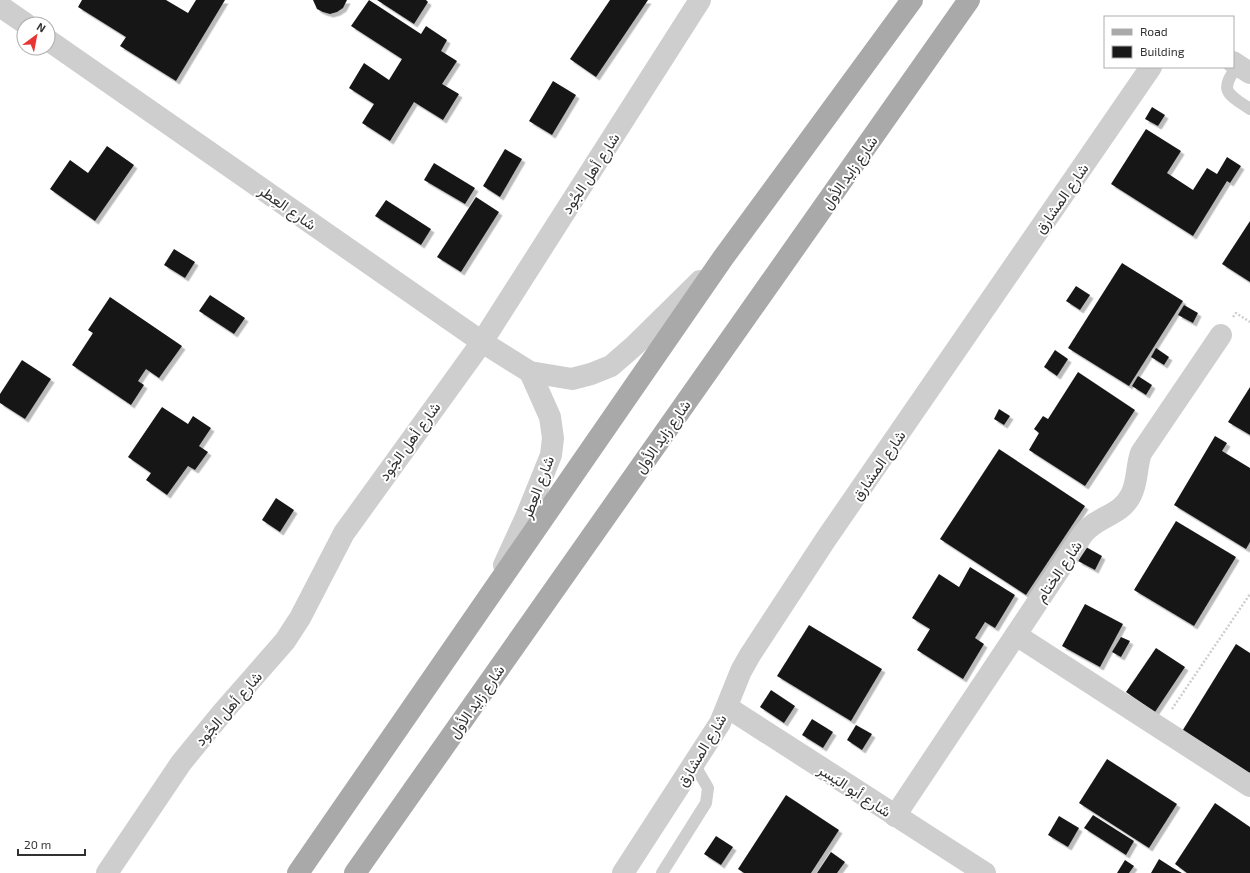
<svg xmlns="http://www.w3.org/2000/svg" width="1250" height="873" viewBox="0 0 1250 873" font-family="'Exo 2',Vazirmatn,sans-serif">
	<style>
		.building { fill: #181818; filter: url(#shadow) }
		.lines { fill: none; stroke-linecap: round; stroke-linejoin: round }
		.path { stroke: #cecece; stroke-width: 2.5; stroke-dasharray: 2 2; stroke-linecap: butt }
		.service { stroke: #cecece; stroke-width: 12 }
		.minor { stroke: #cecece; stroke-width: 22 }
		.primary { stroke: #a9a9a9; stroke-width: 22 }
		.labels { text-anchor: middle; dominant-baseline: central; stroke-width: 4; stroke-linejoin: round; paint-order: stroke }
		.street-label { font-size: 15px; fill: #313131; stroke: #fff }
	</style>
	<defs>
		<filter id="shadow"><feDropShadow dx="3.5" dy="3.5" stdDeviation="0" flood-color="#0004"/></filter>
	</defs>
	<rect width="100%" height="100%" fill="#fff"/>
	<g class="building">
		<polygon points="82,0 166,0 188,13 196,0 225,0 176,81 120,46 126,37 78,7"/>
		<polygon points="313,0 347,0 343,8 337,12 330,14 323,12 317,9"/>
		<polygon points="369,0 421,34 426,26 447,40 441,51 457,61 442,84 459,94 443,120 414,102 390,141 362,123 374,104 349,88 364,63 389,80 402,59 351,26"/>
		<polygon points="377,0 426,0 428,2 414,24"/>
		<polygon points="610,0 648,0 596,77 570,59"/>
		<polygon points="553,81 576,95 552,135 529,121"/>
		<polygon points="1152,107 1165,115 1158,126 1145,119"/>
		<polygon points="1146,129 1181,151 1167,173 1193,190 1207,168 1217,174 1227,157 1241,166 1230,183 1227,181 1193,236 1111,184"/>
		<polygon points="107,146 134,165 95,221 50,189 70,160 88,173"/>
		<polygon points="505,149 522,159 500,197 483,186"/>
		<polygon points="434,163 475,188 465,204 424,180"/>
		<polygon points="476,197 499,212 461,272 437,257"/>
		<polygon points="386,200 431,229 421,245 375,216"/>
		<polygon points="1250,221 1250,282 1222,264"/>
		<polygon points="174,249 195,262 185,278 164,265"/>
		<polygon points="1122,263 1183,301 1129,386 1068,348"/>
		<polygon points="1076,286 1090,295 1080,310 1066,301"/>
		<polygon points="210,295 245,318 234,334 199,311"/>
		<polygon points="110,297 182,346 159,378 146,369 138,381 144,385 131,405 72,365 93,333 88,330"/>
		<polygon points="1184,305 1198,313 1193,323 1178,315"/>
		<polygon points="1156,348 1169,357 1164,365 1151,357"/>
		<polygon points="1055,350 1068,359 1057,376 1044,367"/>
		<polygon points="22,360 51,379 25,419 0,403 0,394"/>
		<polygon points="1078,372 1135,410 1085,486 1029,450 1039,433 1034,429 1043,416 1048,419"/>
		<polygon points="1138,376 1152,385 1146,395 1132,386"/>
		<polygon points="1250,387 1250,435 1228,422"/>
		<polygon points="162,407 188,424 193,416 211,428 199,446 208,452 195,470 188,466 167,495 146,480 151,473 128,457"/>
		<polygon points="999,409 1010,416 1004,425 994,419"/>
		<polygon points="1215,436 1227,443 1222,451 1250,468 1250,542 1246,549 1174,505"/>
		<polygon points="999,449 1085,506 1026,595 940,539"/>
		<polygon points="276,498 294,510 280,532 262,520"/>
		<polygon points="1176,521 1236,557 1194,626 1134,590"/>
		<polygon points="1086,547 1102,556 1095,570 1078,561"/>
		<polygon points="970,567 1015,595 995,628 985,622 975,638 984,644 963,679 917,650 930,629 912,618 939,574 959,587"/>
		<polygon points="1085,604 1123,624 1100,667 1062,646"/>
		<polygon points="809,625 882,669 851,721 777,676"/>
		<polygon points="1121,637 1130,641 1121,657 1112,652"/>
		<polygon points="1236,644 1250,653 1250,772 1248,775 1181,733"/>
		<polygon points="1156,648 1185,667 1155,712 1126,692"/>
		<polygon points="771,690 795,706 784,723 760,707"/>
		<polygon points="812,719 833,732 823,748 802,735"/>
		<polygon points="856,725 872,734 862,750 847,740"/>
		<polygon points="1107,759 1177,804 1149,848 1079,803"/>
		<polygon points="786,795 839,830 811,873 744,873 738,869"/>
		<polygon points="1215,803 1250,827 1250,873 1187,873 1175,864"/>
		<polygon points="1093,815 1134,841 1126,855 1084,828"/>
		<polygon points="1059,816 1079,828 1068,847 1048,835"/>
		<polygon points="716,836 733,847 721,865 704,854"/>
		<polygon points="831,852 845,862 837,873 817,873"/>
		<polygon points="1159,859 1173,868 1182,873 1151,873"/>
		<polygon points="1125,860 1134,866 1129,873 1117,873"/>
	</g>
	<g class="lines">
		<g class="path">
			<polyline points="1233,317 1236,313 1250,322"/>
			<polyline points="1172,709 1250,594"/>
		</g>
		<g class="service">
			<path d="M1238,65C1219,91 1226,93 1250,109"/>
			<polyline points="662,873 706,803 708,788 694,764"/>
		</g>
		<g class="minor">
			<polyline points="0,6 26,24"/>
			<polyline points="48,40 482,342 530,372 572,379 591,374 611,366 634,346 700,281"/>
			<polyline points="1233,62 1250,73"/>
			<polyline points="504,565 526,517 551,455 553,438 550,417 530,372"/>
			<polyline points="1016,635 1250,786"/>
			<polyline points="727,707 985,873"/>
			<path d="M895,816L1083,534C1097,516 1121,516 1131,495C1138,482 1136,467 1141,453L1221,335"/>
			<polyline points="107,873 181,763 222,713 285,641 300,618 344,533 482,342 700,0"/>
			<polyline points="623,873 720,723 741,671 750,655 826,539 1151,67"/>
		</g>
		<g class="primary">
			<polyline points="298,873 723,258 912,0"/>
			<polyline points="355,873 969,0"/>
		</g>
	</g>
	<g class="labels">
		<g class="street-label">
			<text transform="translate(849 172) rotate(-55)">شارع زايد الأول</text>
			<text transform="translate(590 173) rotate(-57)">شارع أهل الجُود</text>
			<text transform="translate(1061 198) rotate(-55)">شارع المشارق</text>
			<text transform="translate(288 207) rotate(35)">شارع العِطر</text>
			<text transform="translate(662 436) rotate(-55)">شارع زايد الأول</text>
			<text transform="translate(409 441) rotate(-54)">شارع أهل الجُود</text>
			<text transform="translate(878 465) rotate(-55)">شارع المشارق</text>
			<text transform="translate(537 487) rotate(-69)">شارع العِطر</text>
			<text transform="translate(1058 571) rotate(-56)">شارع الختام</text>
			<text transform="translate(476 701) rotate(-55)">شارع زايد الأول</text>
			<text transform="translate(228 708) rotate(-49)">شارع أهل الجُود</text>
			<text transform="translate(701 750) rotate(-59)">شارع المشارق</text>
			<text transform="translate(855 790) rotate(33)">شارع أبو اليَسِر</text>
		</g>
	</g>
	<rect x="1104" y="16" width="130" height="52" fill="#ffffff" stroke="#adadad"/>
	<rect x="1112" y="29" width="20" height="6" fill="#a9a9a9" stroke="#adadad"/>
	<text x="1140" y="36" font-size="12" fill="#313131">Road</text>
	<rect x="1112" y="46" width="20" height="12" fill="#181818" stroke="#adadad"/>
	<text x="1140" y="56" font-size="12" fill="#313131">Building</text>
	<g transform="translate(36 36) rotate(32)"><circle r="19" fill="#ffffff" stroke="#adadad"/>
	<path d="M0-3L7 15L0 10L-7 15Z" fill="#e83533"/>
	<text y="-6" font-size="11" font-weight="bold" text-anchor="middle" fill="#313131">N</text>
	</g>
	<path d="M18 849v6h67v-6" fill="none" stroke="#313131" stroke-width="2"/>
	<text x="24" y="849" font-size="12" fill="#313131" stroke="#ffffff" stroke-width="3" paint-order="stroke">20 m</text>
</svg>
